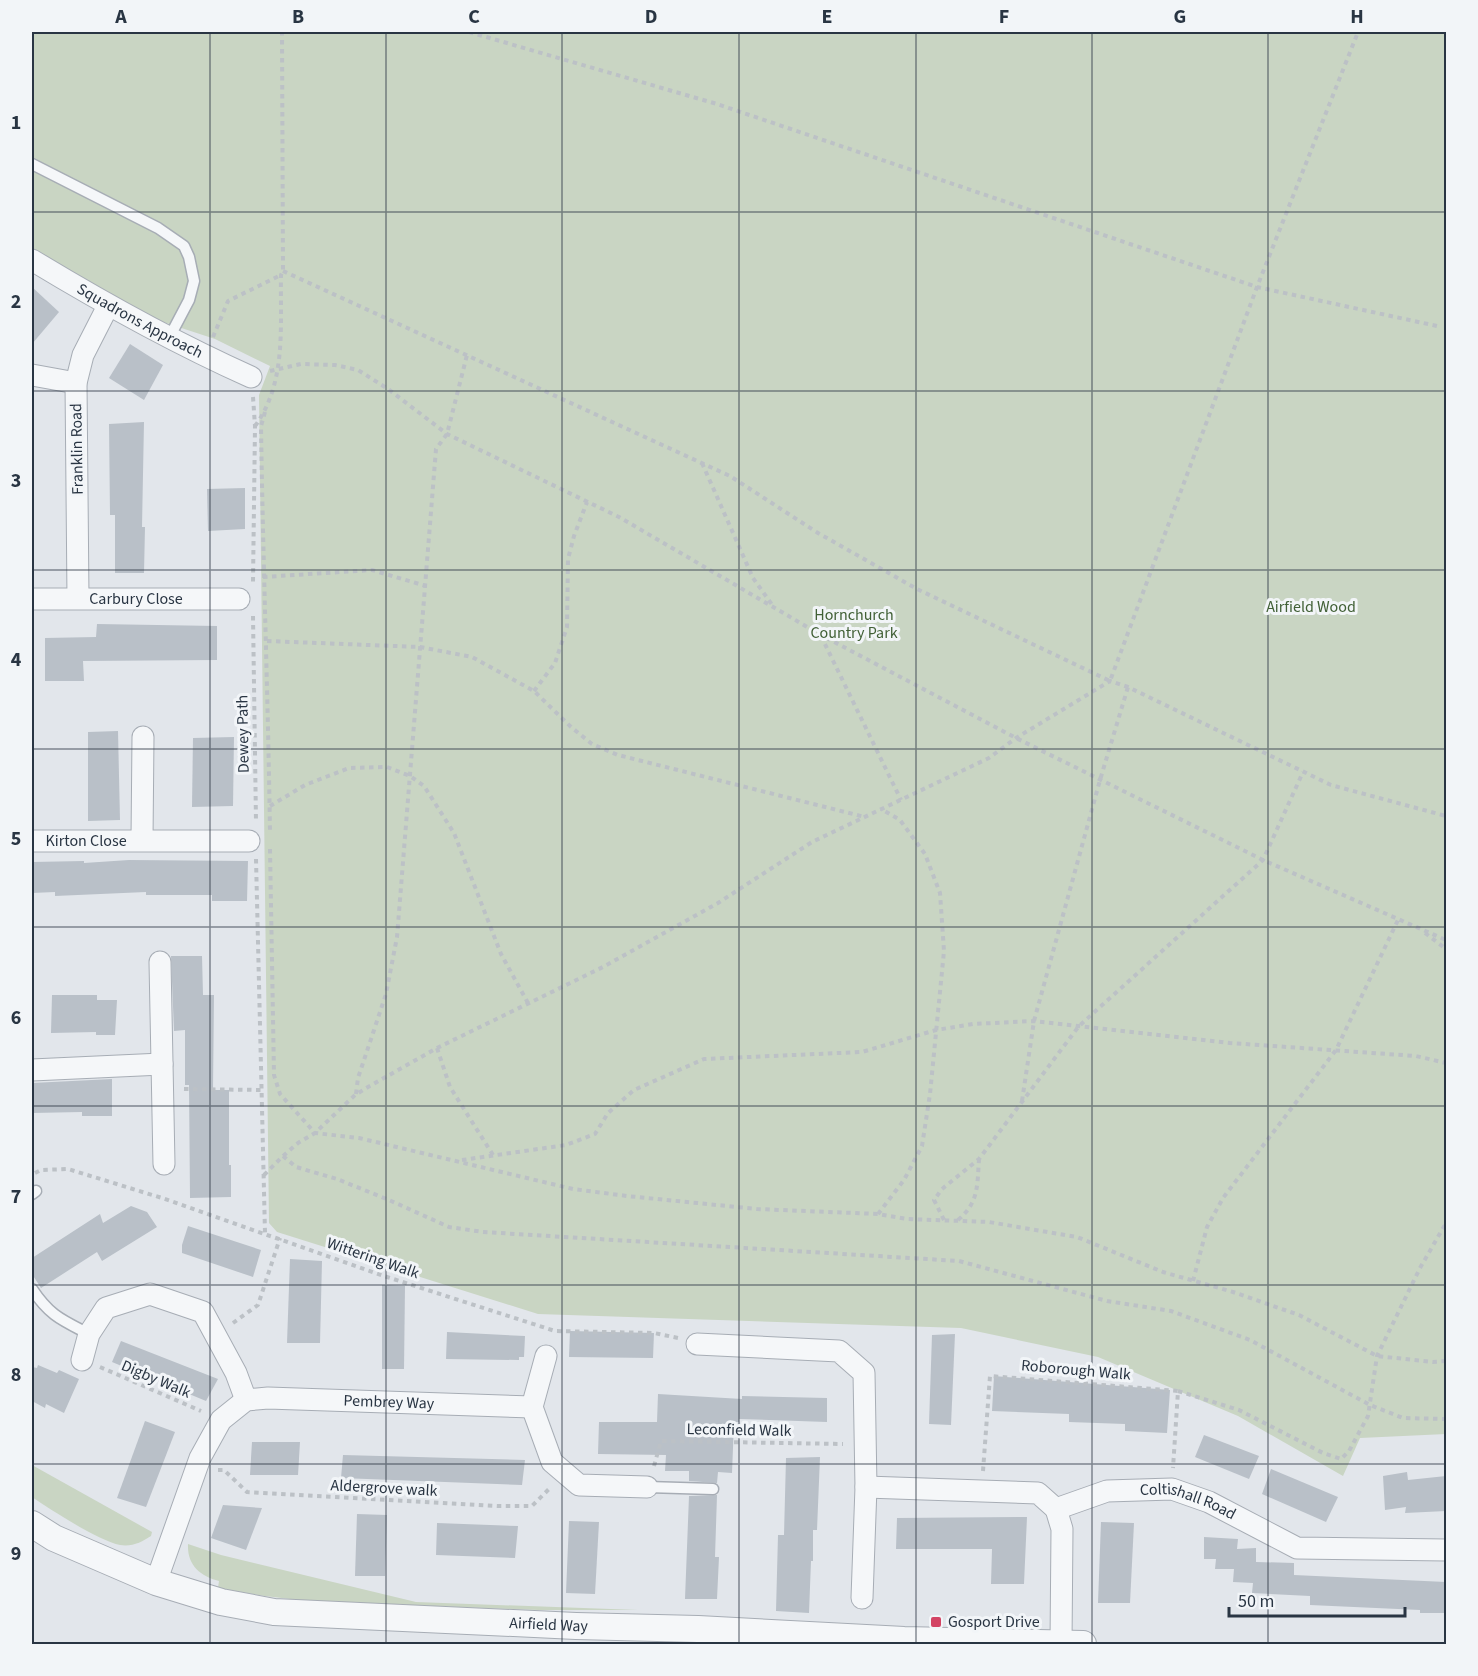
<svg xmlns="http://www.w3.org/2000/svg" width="1478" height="1676" viewBox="0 0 1478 1676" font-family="'Source Sans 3',sans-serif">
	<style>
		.green { fill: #c9d5c3 }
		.building { fill: #b9c0c8 }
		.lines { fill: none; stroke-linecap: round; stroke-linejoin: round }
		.service-casing { stroke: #a7adb5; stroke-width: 13 }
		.minor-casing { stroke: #a7adb5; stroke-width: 23 }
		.tertiary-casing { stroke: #a7adb5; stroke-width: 28 }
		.path { stroke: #bcc1c6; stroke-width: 4; stroke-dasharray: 4.5 4.5; stroke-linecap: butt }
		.service { stroke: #f5f7f9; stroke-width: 10 }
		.minor { stroke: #f5f7f9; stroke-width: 21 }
		.tertiary { stroke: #f5f7f9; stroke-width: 26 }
		.grid { fill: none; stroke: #293543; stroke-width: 1.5; stroke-opacity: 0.55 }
		.poi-dot { fill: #d34464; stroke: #f2f5f8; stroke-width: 2 }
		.labels { text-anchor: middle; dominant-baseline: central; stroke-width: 6; stroke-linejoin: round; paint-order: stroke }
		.street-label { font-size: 16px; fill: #293543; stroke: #f2f5f8 }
		.park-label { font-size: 16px; fill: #416036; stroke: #f2f5f8 }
		.poi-label { font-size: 16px; fill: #293543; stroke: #f2f5f8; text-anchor: start }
		.neatline { fill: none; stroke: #293543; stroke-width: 2 }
		.grid-label { font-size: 20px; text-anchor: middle; font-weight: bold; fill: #293543 }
	</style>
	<rect width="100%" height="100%" fill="#e2e6eb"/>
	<g class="green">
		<polygon points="32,32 1446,32 1446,1434 1360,1438 1343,1476 1238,1416 1098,1357 961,1328 538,1314 277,1232 269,1223 259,395 270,366 215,339 154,319 32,248"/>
		<path d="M32,1465L152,1532L151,1536C142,1542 132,1547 120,1545C99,1541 51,1510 32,1497Z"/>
		<path d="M188,1544L221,1555L416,1602L638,1610H538L307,1601L265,1596L218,1588L219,1581C200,1576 187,1565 188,1544Z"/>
	</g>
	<g class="building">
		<polygon points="32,287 59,312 32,344"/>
		<polygon points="130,344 163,365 144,400 109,378"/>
		<polygon points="144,422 142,527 145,527 144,573 115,573 115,515 110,515 109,424"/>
		<polygon points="245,488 245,529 208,531 207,489"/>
		<polygon points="97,624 217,626 217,660 83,661 84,681 45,681 45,638 96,637"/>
		<polygon points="118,731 120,820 88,821 88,732"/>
		<polygon points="234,737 233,806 192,807 193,738"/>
		<polygon points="129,860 248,861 247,901 212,901 212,895 146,895 146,892 55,896 55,892 32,893 32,862 84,861 84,863"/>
		<polygon points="171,956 202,956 203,995 214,995 213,1090 229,1090 229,1165 231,1165 231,1197 190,1198 189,1085 185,1085 185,1030 174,1031"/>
		<polygon points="52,995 97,995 97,1000 117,1000 115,1035 96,1035 96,1032 51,1033"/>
		<polygon points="112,1079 112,1116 82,1116 82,1112 32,1113 32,1083"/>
		<polygon points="131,1206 147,1212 157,1227 102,1261 97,1252 41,1288 32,1274 32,1258 100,1214 103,1223"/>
		<polygon points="188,1226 261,1250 253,1277 182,1253 182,1245"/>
		<polygon points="290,1259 322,1261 320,1343 287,1343"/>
		<polygon points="382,1285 405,1286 404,1369 382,1369"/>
		<polygon points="570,1331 654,1333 653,1358 569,1357"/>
		<polygon points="447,1332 525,1336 524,1357 519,1357 519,1360 446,1359"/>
		<polygon points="955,1334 951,1425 929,1424 932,1335"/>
		<polygon points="121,1341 218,1379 206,1401 112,1362"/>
		<polygon points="38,1365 57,1373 59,1370 79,1379 64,1413 46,1404 45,1408 32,1401 32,1367 37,1368"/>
		<polygon points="994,1376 1170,1390 1167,1433 1125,1431 1125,1424 1069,1422 1069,1414 992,1411"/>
		<polygon points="658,1394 742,1399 742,1396 827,1398 827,1422 739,1419 739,1422 734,1422 732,1473 718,1472 717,1483 689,1481 689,1471 665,1471 666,1455 598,1454 599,1422 657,1422"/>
		<polygon points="145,1421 175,1432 146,1507 117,1498"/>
		<polygon points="1204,1435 1259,1456 1249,1479 1195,1457"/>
		<polygon points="252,1442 300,1442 298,1475 250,1475"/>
		<polygon points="343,1455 525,1460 522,1485 341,1478"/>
		<polygon points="820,1457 817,1530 813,1530 813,1561 811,1561 809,1613 776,1611 778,1535 784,1535 786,1458"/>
		<polygon points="1271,1469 1338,1497 1326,1522 1262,1494"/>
		<polygon points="1407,1472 1408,1480 1446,1476 1446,1511 1405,1513 1406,1507 1385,1510 1383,1476"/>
		<polygon points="717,1495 715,1557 719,1557 717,1599 685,1599 689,1496"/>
		<polygon points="223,1505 262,1508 246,1550 211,1538"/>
		<polygon points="357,1514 387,1515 385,1576 355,1576"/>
		<polygon points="1027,1517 1024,1584 991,1584 992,1549 896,1549 897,1518"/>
		<polygon points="569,1521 599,1522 595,1594 566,1593"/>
		<polygon points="1101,1522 1134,1523 1130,1603 1098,1603"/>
		<polygon points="437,1523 518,1526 515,1558 436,1555"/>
		<polygon points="1204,1537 1238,1539 1237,1549 1256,1548 1256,1562 1294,1563 1294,1575 1446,1582 1446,1613 1420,1613 1420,1610 1310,1605 1310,1596 1252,1593 1253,1583 1233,1582 1234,1569 1215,1569 1216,1559 1204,1559"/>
	</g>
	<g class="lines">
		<defs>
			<g id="service">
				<polyline points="32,164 158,228 184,246 189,257 194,281 189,300 169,338"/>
				<polyline points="32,1194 36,1191"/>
				<path d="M32,1289C50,1316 62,1320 89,1334"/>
				<polyline points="647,1487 713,1489"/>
			</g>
			<g id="minor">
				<path id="s1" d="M32,260C103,303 175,343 251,377"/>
				<polyline points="32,375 76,383"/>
				<polyline points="78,598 76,383 83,355 108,306"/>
				<path id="s2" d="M32,599H239"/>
				<polyline points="142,840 143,737"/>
				<path id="s3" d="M32,841H249"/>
				<polyline points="160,962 164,1164"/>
				<polyline points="32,1070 162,1064"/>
				<polyline points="697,1344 839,1351 864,1373 866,1487 862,1598"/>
				<polyline points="546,1356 532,1407 552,1462 579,1485 647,1487"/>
				<polyline points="82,1360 89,1334 106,1308 150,1294 203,1312 236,1373 246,1400"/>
				<polyline points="866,1487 1038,1493 1056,1509"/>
				<path id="s4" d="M156,1582L200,1458L221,1420L246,1400L268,1398L532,1407"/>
				<path id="s5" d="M1061,1643L1062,1529L1056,1509L1107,1491L1172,1489L1209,1502L1297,1548L1446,1550"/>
			</g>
			<g id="tertiary">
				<path id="s6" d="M32,1524L54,1538L156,1582L221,1602L274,1612L576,1626L698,1629L904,1640L1083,1644"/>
			</g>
		</defs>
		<use href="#service" class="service-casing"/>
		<use href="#minor" class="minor-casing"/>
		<use href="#tertiary" class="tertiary-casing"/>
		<g class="path">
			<polyline points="469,32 717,104 1257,287 1437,326"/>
			<polyline points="283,271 730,476 818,533 917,589 1110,681 1257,287 1358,32"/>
			<polyline points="213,337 228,301 281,275"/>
			<polyline points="270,371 301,364 335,365 358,370 388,389 447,434 619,517 821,635 1016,738 1263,860 1446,940"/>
			<polyline points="253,397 255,426 253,582"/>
			<path d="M265,412L261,426C263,562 268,697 270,832"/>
			<path d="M255,426C287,382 280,326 281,275L283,271L282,32"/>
			<polyline points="702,463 753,578 773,606"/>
			<polyline points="263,577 372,570 426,586"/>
			<polyline points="253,616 256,822"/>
			<polyline points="821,636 901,800"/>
			<polyline points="267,641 420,647 472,657 534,691 571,727 592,744 618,755 865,817"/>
			<polyline points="534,691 555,663 567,627 568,559 574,536 587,502"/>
			<polyline points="270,806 305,785 349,768 387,767 410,776 424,786 454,833 501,954 528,1003"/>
			<polyline points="270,849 274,1075 280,1094 315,1133 359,1138 573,1189 627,1196 757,1209 878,1214 907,1219 989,1222 1077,1237 1163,1272 1233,1292 1299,1315 1377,1356 1433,1362 1446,1361"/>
			<polyline points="256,859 265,1233"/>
			<polyline points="1425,933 1446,949"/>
			<polyline points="437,1048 450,1087 493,1155"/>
			<polyline points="184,1089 263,1090"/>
			<polyline points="356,1094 358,1078 386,994 397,937 436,449 447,434 467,355"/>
			<polyline points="1022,1101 1034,1021 1100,780 1128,687"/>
			<polyline points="283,1156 296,1167 337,1179 389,1200 449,1227 483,1232 959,1261 1107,1301 1171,1311 1250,1340 1370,1405 1403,1418 1446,1419"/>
			<polyline points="462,1160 566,1145 595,1134 608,1113 634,1090 704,1059 862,1052 936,1030 973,1024 1034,1021 1230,1043 1416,1056 1446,1063"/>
			<polyline points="35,1173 41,1170 68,1169 162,1198 384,1276 555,1331 654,1333 678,1338"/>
			<polyline points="264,1175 283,1156 298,1143 315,1133 355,1095 368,1087 437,1048 603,967 718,903 812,842 989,758 1016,738 1110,681 1128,687 1331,785 1446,816"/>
			<polyline points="878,1214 904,1180 922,1146 930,1094 944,951 940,893 925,854 900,820 881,809"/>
			<polyline points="944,1220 934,1200 942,1189 979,1159 1079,1026 1263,860 1303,772"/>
			<path d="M958,1220C979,1202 977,1186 979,1160"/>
			<polyline points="1193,1281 1207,1227 1223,1198 1336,1050 1398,920"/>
			<polyline points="233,1323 258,1305 280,1238"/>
			<polyline points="100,1367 201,1411"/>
			<polyline points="1178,1391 1239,1410 1323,1453 1341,1459 1349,1451 1368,1416 1377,1356 1420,1268 1446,1223"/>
			<polyline points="654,1466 661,1441 843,1444"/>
			<polyline points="218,1470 224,1470 247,1492 498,1506 532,1506 551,1487"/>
			<polyline points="983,1471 990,1376 1178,1391 1173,1468"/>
		</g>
		<use href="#service" class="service"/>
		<use href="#minor" class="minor"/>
		<use href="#tertiary" class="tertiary"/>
	</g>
	<path class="grid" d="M210,32V1644M386,32V1644M562,32V1644M739,32V1644M916,32V1644M1092,32V1644M1268,32V1644M32,212H1446M32,391H1446M32,570H1446M32,749H1446M32,927H1446M32,1106H1446M32,1285H1446M32,1464H1446"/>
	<rect class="poi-dot" x="930" y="1616" width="12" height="12" rx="3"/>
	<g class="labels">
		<g class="street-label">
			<text stroke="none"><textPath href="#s1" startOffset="124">Squadrons Approach</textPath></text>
			<text transform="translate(77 449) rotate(-91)">Franklin Road</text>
			<text stroke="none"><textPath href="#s2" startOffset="104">Carbury Close</textPath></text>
			<text transform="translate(243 734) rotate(-91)">Dewey Path</text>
			<text stroke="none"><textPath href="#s3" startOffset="54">Kirton Close</textPath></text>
			<text transform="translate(373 1258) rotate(19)">Wittering Walk</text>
			<text transform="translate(1076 1370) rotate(5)">Roborough Walk</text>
			<text transform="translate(156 1379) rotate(23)">Digby Walk</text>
			<text stroke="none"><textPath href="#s4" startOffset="350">Pembrey Way</textPath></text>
			<text transform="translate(739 1430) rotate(1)">Leconfield Walk</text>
			<text transform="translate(384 1488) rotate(3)">Aldergrove walk</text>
			<text stroke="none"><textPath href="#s5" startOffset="272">Coltishall Road</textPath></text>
			<text stroke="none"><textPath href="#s6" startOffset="534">Airfield Way</textPath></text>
		</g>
		<g class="park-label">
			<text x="1311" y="607">Airfield Wood</text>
			<text x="854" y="615">Hornchurch<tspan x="854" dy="18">Country Park</tspan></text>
		</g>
		<g class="poi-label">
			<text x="948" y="1622">Gosport Drive</text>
		</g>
	</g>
	<rect width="1478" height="1676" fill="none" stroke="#f2f5f8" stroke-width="66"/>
	<path d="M1229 1607v9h176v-9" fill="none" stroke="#293543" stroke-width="3"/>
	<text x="1238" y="1607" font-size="18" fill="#293543" stroke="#f2f5f8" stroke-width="4.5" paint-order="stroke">50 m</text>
	<rect x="33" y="33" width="1412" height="1610" class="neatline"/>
	<g class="grid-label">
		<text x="121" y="23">A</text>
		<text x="298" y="23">B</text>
		<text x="474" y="23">C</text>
		<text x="651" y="23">D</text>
		<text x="827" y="23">E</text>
		<text x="1004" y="23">F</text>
		<text x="1180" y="23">G</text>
		<text x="1357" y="23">H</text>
		<text x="16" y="129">1</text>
		<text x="16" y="308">2</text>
		<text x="16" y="487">3</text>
		<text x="16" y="666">4</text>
		<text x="16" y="845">5</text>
		<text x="16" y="1024">6</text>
		<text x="16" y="1203">7</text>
		<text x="16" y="1381">8</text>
		<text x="16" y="1560">9</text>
	</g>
</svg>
